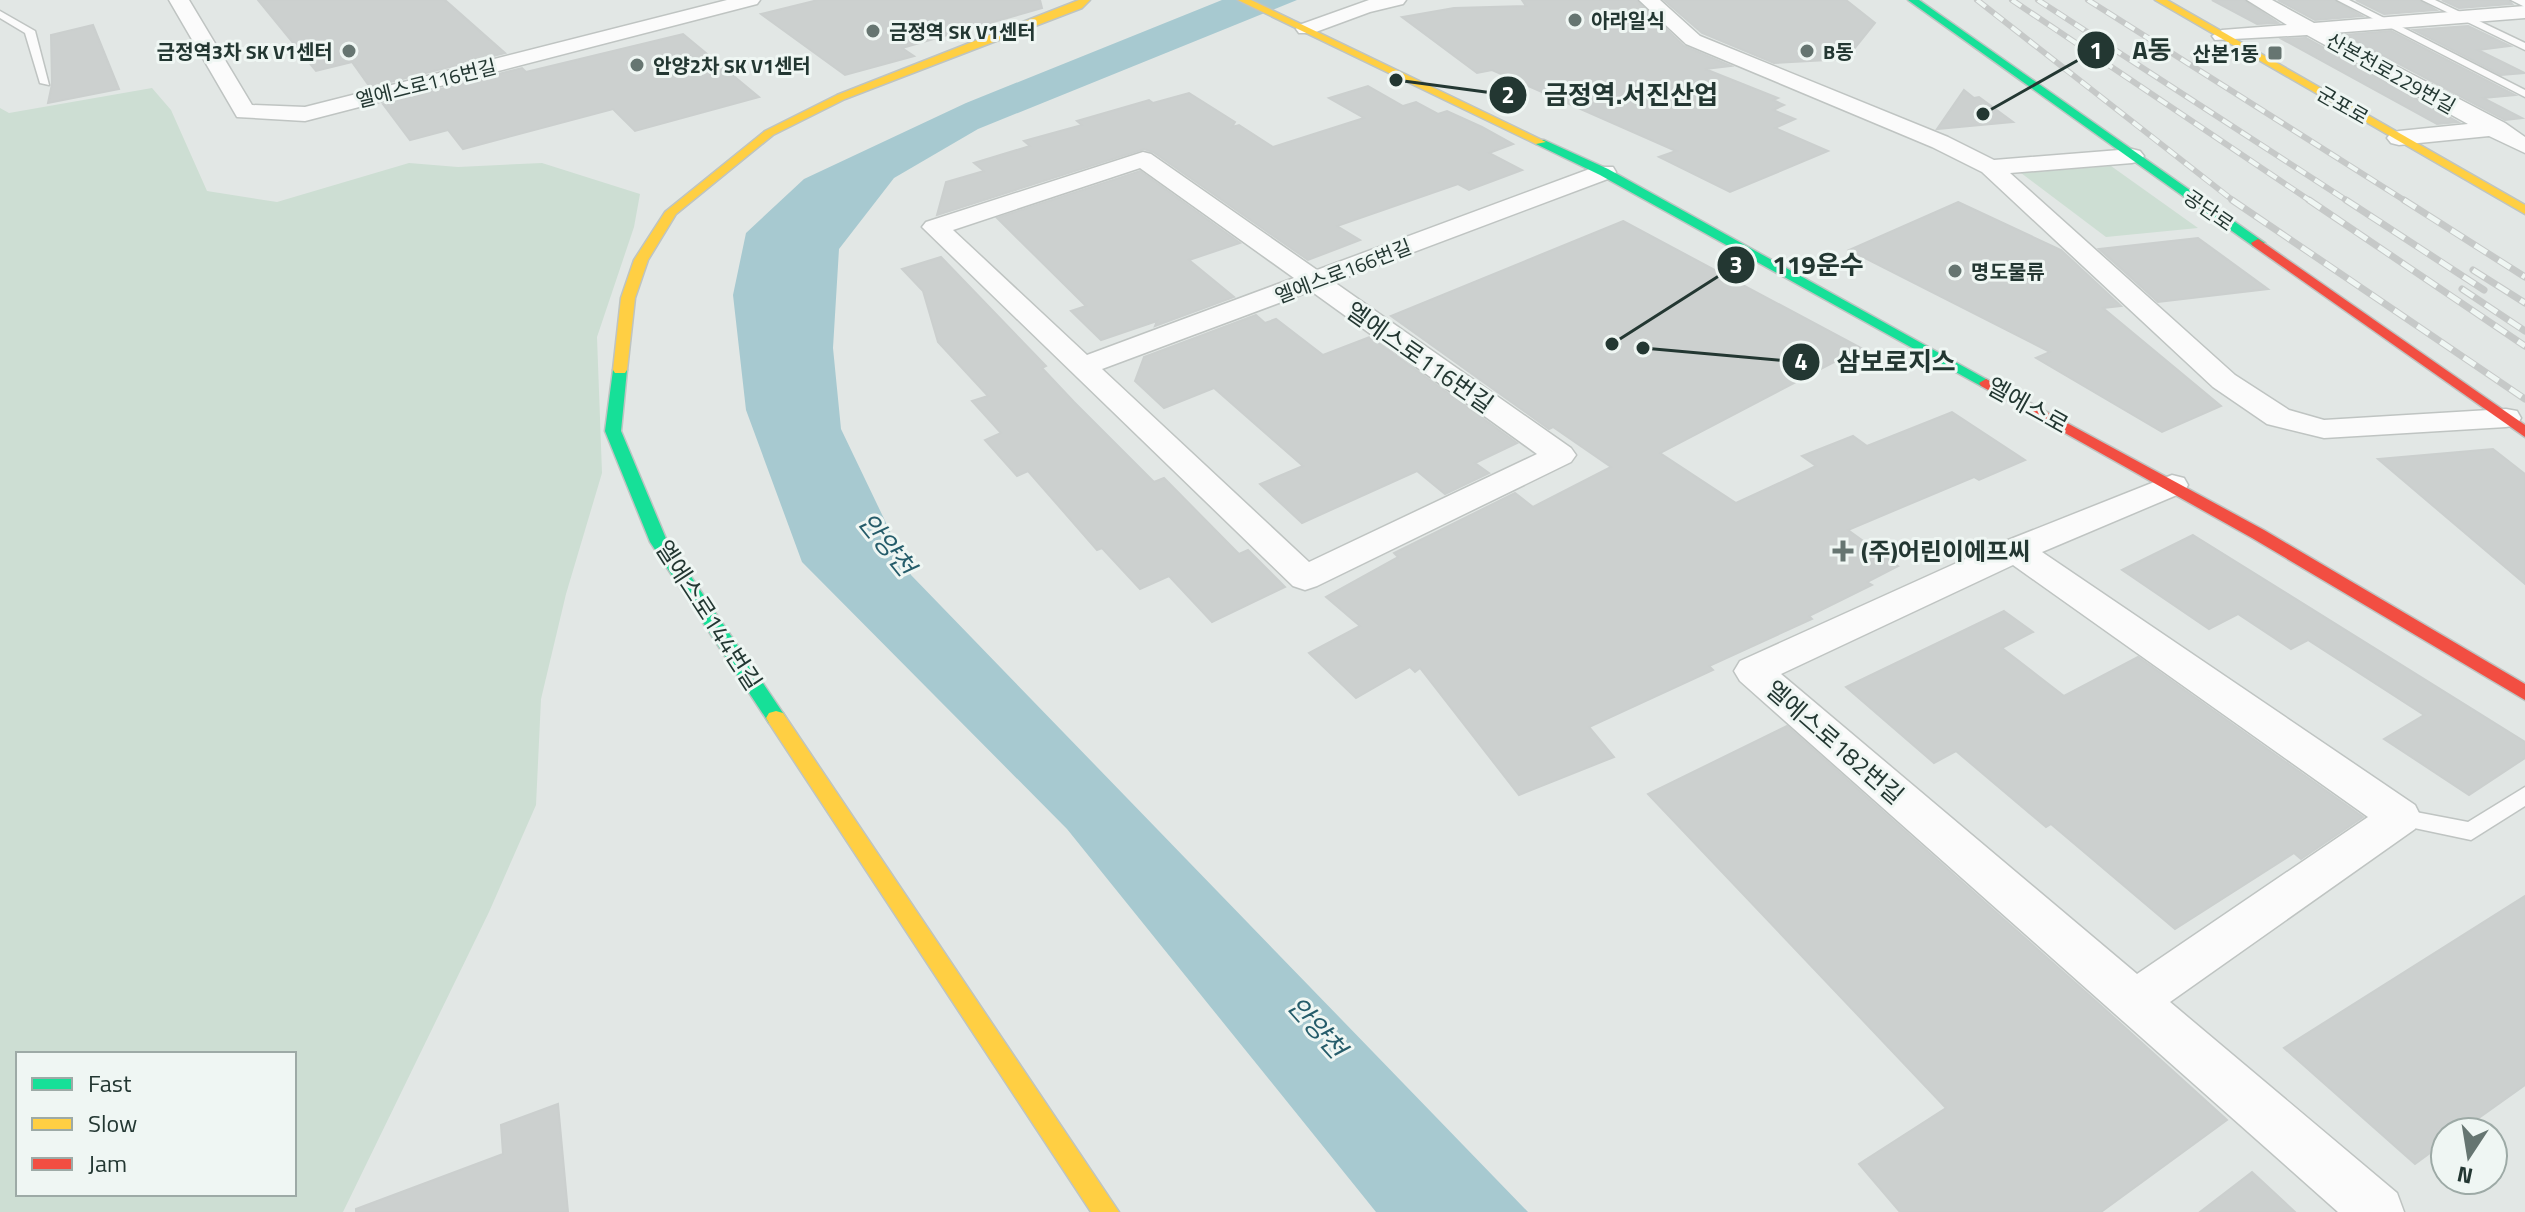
<svg xmlns="http://www.w3.org/2000/svg" width="2525" height="1212" viewBox="0 0 2525 1212" font-family="'Titillium Web','Noto Sans KR',sans-serif">
	<style>
		.green { fill: #cdded3; fill-rule: evenodd }
		.water { fill: #a7c9d0 }
		.building { fill: #ccd0cf; stroke: #cbcfce; stroke-width: 2 }
		.lines { fill: none; stroke-linecap: round; stroke-linejoin: round }
		.lane-casing { stroke: #bfc4c2; stroke-width: 3 }
		.street-casing { stroke: #bfc4c2; stroke-width: 3 }
		.fast-casing { stroke: #bec4c2; stroke-width: 3 }
		.slow-casing { stroke: #bec4c2; stroke-width: 3 }
		.jam-casing { stroke: #bec4c2; stroke-width: 3 }
		.lane { fill: #fbfbfb; fill-rule: evenodd }
		.street { fill: #fbfbfb; fill-rule: evenodd }
		.fast { fill: #16e098; fill-rule: evenodd }
		.slow { fill: #ffcf43; fill-rule: evenodd }
		.jam { fill: #f24e42; fill-rule: evenodd }
		.rail-far1-casing { stroke: #c6c9c8; stroke-width: 6 }
		.rail-casing { stroke: #c6c9c8; stroke-width: 7 }
		.rail-far1 { stroke: #eff6f3; stroke-width: 4; stroke-dasharray: 11; stroke-linecap: butt }
		.rail { stroke: #eff6f3; stroke-width: 5; stroke-dasharray: 14; stroke-linecap: butt }
		.poi-dot { fill: #667571; stroke: #eff6f3; stroke-width: 3 }
		.labels { text-anchor: middle; dominant-baseline: central; stroke-width: 6; stroke-linejoin: round; paint-order: stroke }
		.far-poi-label { font-size: 20px; font-weight: bold; fill: #233732; stroke: #eff6f3; text-anchor: start }
		.far-street-label { font-size: 20px; fill: #233732; stroke: #eff6f3 }
		.street-label { font-size: 24px; fill: #233732; stroke: #eff6f3 }
		.poi-label { font-size: 24px; font-weight: bold; fill: #233732; stroke: #eff6f3; text-anchor: start }
		.water-label { font-size: 26px; font-style: italic; fill: #255c6a; stroke: #eff6f3 }
		.leader { fill: none; stroke: #233732; stroke-width: 3 }
		.callout-dot { fill: #233732; stroke: #eff6f3; stroke-width: 3 }
		.mark-label { font-size: 24px; text-anchor: middle; font-weight: bold; fill: #fff }
		.callout-label { font-size: 26px; text-anchor: middle; font-weight: bold; fill: #233732; stroke: #eff6f3; stroke-width: 6; stroke-linejoin: round; paint-order: stroke }
	</style>
	<rect width="100%" height="100%" fill="#e2e7e5"/>
	<g class="green">
		<path d="M152,88L171,110L207,191L277,202L409,163L458,167L542,163L640,194L634,227L597,337L602,473L566,594L541,699L536,805L489,912L343,1212H0V108L9,113ZM18,1054H294V1194H18Z"/>
		<polygon points="2111,166 2198,228 2106,237 2021,173"/>
	</g>
	<polygon class="water" points="1222,0 1297,0 978,129 894,178 839,249 833,348 841,429 911,575 1528,1212 1376,1212 1067,829 802,562 746,410 733,295 746,233 804,179 966,103"/>
	<g class="building">
		<polygon points="258,0 445,0 505,53 370,87 352,62 316,71"/>
		<polygon points="818,0 1040,0 1042,8 902,48 914,56 845,75 761,14"/>
		<polygon points="1522,0 1636,0 1684,46 1731,66 1705,69 1778,98 1773,100 1784,105 1773,110 1795,119 1775,128 1828,151 1730,192 1659,157 1676,151 1492,70 1477,73 1402,17 1454,8 1526,6"/>
		<polygon points="1664,0 1846,0 1875,23 1846,59 1774,63 1702,33"/>
		<polygon points="2212,0 2244,0 2278,23 2257,24"/>
		<polygon points="2278,0 2334,0 2362,16 2315,20"/>
		<polygon points="2356,0 2419,0 2436,10 2384,14"/>
		<polygon points="2442,0 2508,0 2512,4 2459,8"/>
		<polygon points="93,25 119,89 48,103 52,84 51,35"/>
		<polygon points="2468,26 2510,46 2478,50 2525,73 2501,75 2414,30"/>
		<polygon points="2391,31 2515,95 2483,98 2522,118 2505,120 2344,35"/>
		<polygon points="683,34 759,97 635,131 613,109 463,149 448,130 410,140 383,104 522,68 526,72"/>
		<polygon points="2306,38 2458,122 2437,124 2282,39"/>
		<polygon points="1368,86 1403,106 1416,102 1438,114 1447,111 1482,127 1513,144 1489,153 1522,170 1469,190 1458,184 1337,226 1360,240 1308,260 1153,152 1144,149 937,215 946,182 984,171 974,163 1030,146 1024,141 1082,125 1077,121 1149,100 1153,103 1189,93 1235,122 1232,127 1239,125 1273,147 1364,118 1329,98"/>
		<polygon points="1964,90 1974,98 1979,97 2013,122 1937,129"/>
		<polygon points="1140,171 1240,243 1189,260 1234,297 1155,326 1157,321 1101,340 1071,311 1086,306 997,218"/>
		<polygon points="1958,202 2061,250 2121,306 2103,308 2221,406 2162,432 2036,358 2050,352 1849,250"/>
		<polygon points="1623,221 1861,348 1660,453 1736,503 1816,466 1802,456 1853,436 1867,446 1952,412 2025,460 1979,480 1974,477 1848,530 1898,566 1867,582 1872,585 1809,616 1812,619 1709,666 1713,670 1589,727 1614,757 1519,795 1420,668 1415,672 1410,667 1356,698 1309,653 1360,626 1326,597 1398,557 1394,553 1515,493 1533,507 1611,467 1553,427 1549,429 1391,316"/>
		<polygon points="2198,238 2268,289 2158,302 2099,249"/>
		<polygon points="941,257 1046,366 1042,368 1074,402 1154,482 1164,478 1239,554 1248,550 1285,587 1212,622 1169,576 1140,589 1102,548 1097,550 1028,471 1017,476 985,440 1001,433 972,401 988,396 938,342 923,291 902,269"/>
		<polygon points="1256,315 1265,323 1276,319 1323,355 1370,337 1517,443 1475,463 1489,473 1445,494 1417,471 1302,523 1260,484 1303,466 1214,388 1164,408 1135,381 1144,357"/>
		<polygon points="2493,449 2525,474 2525,584 2378,459"/>
		<polygon points="2193,535 2525,742 2525,758 2469,795 2384,739 2424,715 2308,640 2291,649 2238,614 2209,629 2122,570"/>
		<polygon points="2004,611 2033,632 2002,648 2064,696 2138,657 2363,817 2301,859 2294,853 2175,929 2051,824 2046,827 1956,751 1934,763 1846,687"/>
		<polygon points="1787,726 2098,1003 2227,1120 2101,1212 1900,1212 1859,1164 1946,1108 1648,794"/>
		<polygon points="2525,896 2525,1085 2459,1132 2445,1132 2445,1142 2415,1164 2284,1048"/>
		<polygon points="558,1104 568,1212 356,1212 356,1209 503,1154 501,1125"/>
		<polygon points="2252,1172 2295,1212 2200,1212"/>
	</g>
	<g class="lines">
		<defs>
			<g id="lane">
				<polygon points="2337,0 2349,0 2525,90 2525,97"/>
				<polygon points="2422,0 2435,0 2525,43 2525,50"/>
				<polygon points="2511,0 2525,0 2525,7"/>
				<polygon points="0,11 35,31 49,85 40,83 25,33 0,18"/>
				<polygon points="2525,787 2525,806 2471,840 2400,825 2393,823 2390,817 2393,811 2400,809 2468,822"/>
			</g>
			<g id="street">
				<polygon points="169,0 189,0 252,105 305,107 727,0 760,0 757,4 305,121 237,117"/>
				<polygon points="1369,0 1406,0 1403,4 1370,12 1313,33 1299,33 1296,29 1299,25"/>
				<polygon points="1639,0 1660,0 1700,36 1948,137 1994,160 2132,149 2140,151 2144,156 2140,161 2132,163 2010,173 2235,375 2289,410 2324,420 2506,409 2517,411 2521,418 2517,425 2506,427 2324,438 2267,424 2213,387 1982,172 1932,147 1686,44"/>
				<polygon points="2247,0 2272,0 2314,23 2525,6 2525,18 2333,33 2505,123 2525,137 2525,153 2489,136 2399,145 2391,143 2387,138 2391,133 2399,131 2468,124 2307,35 2215,40 2212,36 2222,30 2287,25"/>
				<path d="M1143,152L1151,154L1317,270L1595,167H1613L1616,172L1613,177L1334,282L1571,448L1576,455L1571,462L1317,586L1305,590L1293,586L922,227L926,222ZM1140,168L1294,278L1087,355L953,230ZM1311,291L1537,454L1309,562L1102,369Z"/>
				<path d="M2172,475L2184,478L2188,485L2184,492L2042,552L2415,805L2421,817L2415,829L2170,1002L2397,1193L2404,1212H2338L1740,681L1734,671L1740,661L2003,542ZM2013,565L2368,817L2137,974L1781,674Z"/>
			</g>
			<g id="fast">
				<polygon points="1908,0 1919,0 2265,243 2253,246"/>
				<polygon points="1536,140 1544,140 1608,169 1993,383 1991,386 1981,386 1600,175 1536,144"/>
				<polygon points="620,366 627,370 621,431 667,541 783,713 786,718 783,723 769,723 650,542 605,431 613,370"/>
			</g>
			<g id="slow">
				<polygon points="1079,0 1090,0 1082,8 845,99 773,135 676,214 648,260 635,298 627,370 625,373 615,373 613,370 621,298 634,260 665,212 765,131 837,95"/>
				<polygon points="1238,0 1251,0 1546,142 1536,144"/>
				<polygon points="2155,0 2167,0 2525,205 2525,214"/>
				<polygon points="776,711 783,713 1119,1212 1091,1212 769,723 766,718 769,713"/>
			</g>
			<g id="jam">
				<polygon points="2258,239 2525,425 2525,437 2253,246 2251,243"/>
				<polygon points="1986,379 2264,530 2525,684 2525,700 2252,538 1981,386 1979,383"/>
			</g>
		</defs>
		<use href="#lane" class="lane-casing"/>
		<use href="#street" class="street-casing"/>
		<use href="#fast" class="fast-casing"/>
		<use href="#slow" class="slow-casing"/>
		<use href="#jam" class="jam-casing"/>
		<use href="#lane" class="lane"/>
		<use href="#street" class="street"/>
		<use href="#fast" class="fast"/>
		<use href="#slow" class="slow"/>
		<use href="#jam" class="jam"/>
		<defs>
			<g id="rail-far1">
				<polyline points="1977,0 2235,202"/>
				<polyline points="2012,0 2312,202"/>
				<polyline points="2038,0 2349,202"/>
				<polyline points="2088,0 2407,202"/>
			</g>
			<g id="rail">
				<polyline points="2232,200 2525,399"/>
				<polyline points="2309,200 2525,346"/>
				<polyline points="2346,200 2484,290"/>
				<polyline points="2404,200 2525,277"/>
				<polyline points="2473,270 2525,303"/>
				<polyline points="2462,289 2525,331"/>
			</g>
		</defs>
		<use href="#rail-far1" class="rail-far1-casing"/>
		<use href="#rail" class="rail-casing"/>
		<use href="#rail-far1" class="rail-far1"/>
		<use href="#rail" class="rail"/>
	</g>
	<g class="poi-dot">
		<circle cx="1575" cy="20" r="8"/>
		<circle cx="873" cy="31" r="8"/>
		<circle cx="349" cy="51" r="8"/>
		<circle cx="1807" cy="51" r="8"/>
		<rect x="2267" y="45" width="16" height="16" rx="4"/>
		<circle cx="637" cy="65" r="8"/>
		<circle cx="1955" cy="271" r="8"/>
		<path d="M1839 539h8v8h8v8h-8v8h-8v-8h-8v-8h8z"/>
	</g>
	<g class="labels">
		<g class="far-poi-label">
			<text x="1591" y="20">아라일식</text>
			<text x="889" y="31">금정역 SK V1센터</text>
			<text x="333" y="51" text-anchor="end">금정역3차 SK V1센터</text>
			<text x="1823" y="51">B동</text>
			<text x="2259" y="53" text-anchor="end">산본1동</text>
			<text x="653" y="65">안양2차 SK V1센터</text>
			<text x="1971" y="271">명도물류</text>
		</g>
		<g class="far-street-label">
			<text transform="translate(2391 73) rotate(29)">산본천로229번길</text>
			<text transform="translate(426 83) rotate(-14)">엘에스로116번길</text>
			<text transform="translate(2343 105) rotate(30)">군포로</text>
			<text transform="translate(2209 210) rotate(35)">공단로</text>
			<text transform="translate(1343 271) rotate(-21)">엘에스로166번길</text>
		</g>
		<g class="street-label">
			<text transform="translate(1420 357) rotate(35)">엘에스로116번길</text>
			<text transform="translate(2028 405) rotate(29)">엘에스로</text>
			<text transform="translate(709 615) rotate(57)">엘에스로144번길</text>
			<text transform="translate(1835 742) rotate(41)">엘에스로182번길</text>
		</g>
		<g class="poi-label">
			<text x="1861" y="551">(주)어린이에프씨</text>
		</g>
		<g class="water-label">
			<text transform="translate(887 544) rotate(51)">안양천</text>
			<text transform="translate(1317 1027) rotate(48)">안양천</text>
		</g>
	</g>
	<path class="leader" d="M1983 114L2096 50M1396 80L1508 95M1612 344L1736 265M1643 348L1801 362"/>
	<g class="callout-dot">
		<circle cx="1983" cy="114" r="8"/>
		<circle cx="1396" cy="80" r="8"/>
		<circle cx="1612" cy="344" r="8"/>
		<circle cx="1643" cy="348" r="8"/>
		<circle cx="2096" cy="50" r="20"/>
		<circle cx="1508" cy="95" r="20"/>
		<circle cx="1736" cy="265" r="20"/>
		<circle cx="1801" cy="362" r="20"/>
	</g>
	<g class="mark-label">
		<text x="2096" y="59">1</text>
		<text x="1508" y="103">2</text>
		<text x="1736" y="273">3</text>
		<text x="1801" y="370">4</text>
	</g>
	<g class="callout-label">
		<text x="2152" y="59">A동</text>
		<text x="1631" y="104">금정역.서진산업</text>
		<text x="1818" y="274">119운수</text>
		<text x="1896" y="371">삼보로지스</text>
	</g>
	<rect x="16" y="1052" width="280" height="144" fill="#eff6f3" stroke="#9daaa6" stroke-width="2"/>
	<rect x="32" y="1078" width="40" height="12" fill="#16e098" stroke="#9daaa6" stroke-width="2"/>
	<text x="88" y="1092" font-size="24" fill="#233732">Fast</text>
	<rect x="32" y="1118" width="40" height="12" fill="#ffcf43" stroke="#9daaa6" stroke-width="2"/>
	<text x="88" y="1132" font-size="24" fill="#233732">Slow</text>
	<rect x="32" y="1158" width="40" height="12" fill="#f24e42" stroke="#9daaa6" stroke-width="2"/>
	<text x="88" y="1172" font-size="24" fill="#233732">Jam</text>
	<g transform="translate(2469 1156) rotate(192)"><circle r="38" fill="#eff6f3" stroke="#9daaa6" stroke-width="2"/>
	<path d="M0-6L14 30L0 20L-14 30Z" fill="#667571"/>
	<text y="-12" font-size="22" font-weight="bold" text-anchor="middle" fill="#233732">N</text>
	</g>
</svg>
